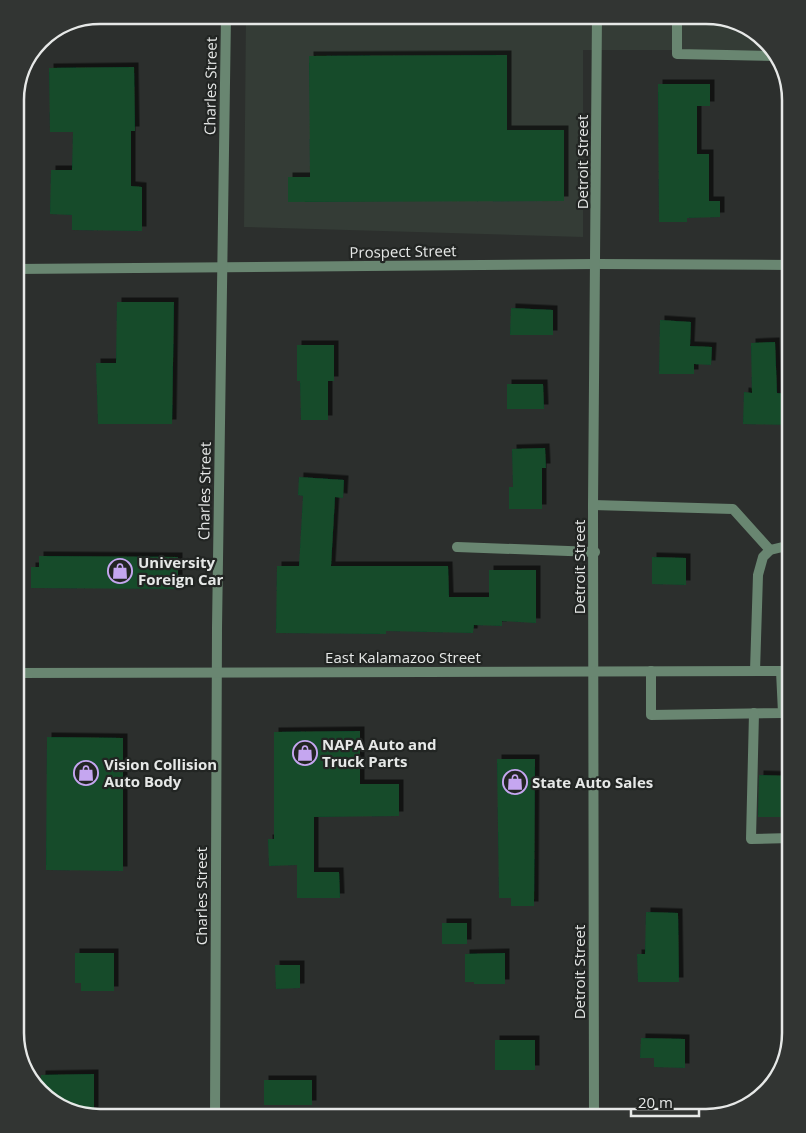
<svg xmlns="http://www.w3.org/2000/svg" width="806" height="1133" viewBox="0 0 806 1133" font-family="'Open Sans',sans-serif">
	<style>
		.built { fill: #343c36 }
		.building { fill: #134b2a; filter: url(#shadow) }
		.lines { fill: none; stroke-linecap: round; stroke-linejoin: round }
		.service { stroke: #698671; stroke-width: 10 }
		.minor { stroke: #698671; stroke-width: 10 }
		.tertiary { stroke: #698671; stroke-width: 10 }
		.labels { text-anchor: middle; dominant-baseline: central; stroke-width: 4.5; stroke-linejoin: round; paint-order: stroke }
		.street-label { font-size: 15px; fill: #e6e8e7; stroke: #222523 }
		.poi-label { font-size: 15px; font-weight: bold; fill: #e6e8e7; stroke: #222523; text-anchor: start }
		.rim { fill: none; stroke: #e6e8e7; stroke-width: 2.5 }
	</style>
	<defs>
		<filter id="shadow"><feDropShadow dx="4.5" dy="-4.5" stdDeviation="0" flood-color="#0009"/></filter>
	</defs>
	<rect width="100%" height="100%" fill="#2c2f2d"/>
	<polygon class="built" points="246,15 712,15 749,26 773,50 583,50 583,237 244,227"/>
	<g class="building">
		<polygon points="507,55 507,130 564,130 564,201 288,202 288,177 310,177 309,56"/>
		<polygon points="134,67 135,131 131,131 131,186 142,187 142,231 72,230 72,215 50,214 51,170 72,170 73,132 50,132 49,68"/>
		<polygon points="658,84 710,84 710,106 697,106 697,154 709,154 709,201 720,201 720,217 687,218 687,222 659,222"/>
		<polygon points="117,302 174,302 172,424 98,424 96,363 116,363"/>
		<polygon points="511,308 553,310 553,335 510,335"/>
		<polygon points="660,320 691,322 690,346 712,347 711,365 694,364 694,374 659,374"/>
		<polygon points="775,342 777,393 791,394 791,425 743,424 744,392 752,393 751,343"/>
		<polygon points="297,345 334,345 334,381 328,381 328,420 301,420 300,381 297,381"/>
		<polygon points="507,384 543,384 544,409 507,409"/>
		<polygon points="545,448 546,468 542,468 542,509 509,509 509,487 513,487 512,449"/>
		<polygon points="299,477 344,480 343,498 335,497 331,566 448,566 449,597 489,597 489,570 536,570 536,623 502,621 502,626 474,625 473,633 386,631 386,634 276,633 277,566 299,566 303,496 298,495"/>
		<polygon points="39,556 178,557 178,589 31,588 31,567 39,567"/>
		<polygon points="652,557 686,558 686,585 652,584"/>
		<polygon points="360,731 360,784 399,784 399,816 314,817 314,872 339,872 340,898 297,898 297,865 269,866 268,839 274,839 274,732"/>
		<polygon points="47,737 123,738 123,871 46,870"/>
		<polygon points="497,759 535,759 534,906 511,906 511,898 499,898"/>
		<polygon points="759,775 791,776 791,817 758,817"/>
		<polygon points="646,912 678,913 679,982 638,982 637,954 645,954"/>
		<rect x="442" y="923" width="25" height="21"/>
		<polygon points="75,953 114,953 114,991 81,991 81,983 75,983"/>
		<polygon points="505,953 505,984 474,984 474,982 465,982 465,954"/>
		<polygon points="275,965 300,965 300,988 276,989"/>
		<polygon points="641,1038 685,1039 685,1068 654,1067 654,1058 640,1058"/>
		<rect x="495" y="1040" width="40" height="30"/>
		<polygon points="94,1074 94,1118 57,1107 41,1091 41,1075"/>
		<rect x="264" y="1080" width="48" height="25"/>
	</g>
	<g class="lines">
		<g class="service">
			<polyline points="677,15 677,54 778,56"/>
			<polyline points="593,505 733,509 770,550"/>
			<polyline points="457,547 595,552"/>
			<polyline points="651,671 651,715 783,713 781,671"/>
			<polyline points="755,671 758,575 763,557 770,550 791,545"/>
			<polyline points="754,713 751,839 791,838"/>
		</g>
		<g class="minor">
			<polyline points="15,269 597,264 791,265"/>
			<polyline points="215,1118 217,628 226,15"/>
			<polyline points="594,1118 593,505 597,15"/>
		</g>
		<polyline class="tertiary" points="15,673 791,671"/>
	</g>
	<defs>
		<symbol id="shop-ring" viewBox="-11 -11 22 22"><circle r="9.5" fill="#222523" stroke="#c5a6f0" stroke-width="1.5"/><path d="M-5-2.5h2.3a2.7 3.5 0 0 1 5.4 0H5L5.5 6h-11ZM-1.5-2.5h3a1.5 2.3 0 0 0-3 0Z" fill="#c5a6f0"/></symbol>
	</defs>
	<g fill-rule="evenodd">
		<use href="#shop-ring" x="106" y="557" width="28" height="28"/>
		<use href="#shop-ring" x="291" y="739" width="28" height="28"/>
		<use href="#shop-ring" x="72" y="759" width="28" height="28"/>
		<use href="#shop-ring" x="501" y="768" width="28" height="28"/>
	</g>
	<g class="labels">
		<g class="street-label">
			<text transform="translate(210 86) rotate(-89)">Charles Street</text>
			<text transform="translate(582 162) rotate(-90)">Detroit Street</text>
			<text transform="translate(403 251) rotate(-1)">Prospect Street</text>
			<text transform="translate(204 491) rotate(-89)">Charles Street</text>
			<text transform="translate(579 567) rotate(-90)">Detroit Street</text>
			<text x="403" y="657">East Kalamazoo Street</text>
			<text transform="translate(201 896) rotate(-90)">Charles Street</text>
			<text transform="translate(579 972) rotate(-90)">Detroit Street</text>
		</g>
		<g class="poi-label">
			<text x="138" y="562">University<tspan x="138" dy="17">Foreign Car</tspan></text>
			<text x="322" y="744">NAPA Auto and<tspan x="322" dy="17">Truck Parts</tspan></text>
			<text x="104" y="764">Vision Collision<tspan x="104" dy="17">Auto Body</tspan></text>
			<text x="532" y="782">State Auto Sales</text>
		</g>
	</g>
	<path d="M0 0H806V1133H0ZM100 24H706A76 76 0 0 1 782 100V1033A76 76 0 0 1 706 1109H100A76 76 0 0 1 24 1033V100A76 76 0 0 1 100 24Z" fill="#323533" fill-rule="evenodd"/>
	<path class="rim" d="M100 24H706A76 76 0 0 1 782 100V1033A76 76 0 0 1 706 1109H100A76 76 0 0 1 24 1033V100A76 76 0 0 1 100 24Z"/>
	<path d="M631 1108v8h68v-8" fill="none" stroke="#e6e8e7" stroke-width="2.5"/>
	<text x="638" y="1108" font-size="15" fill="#e6e8e7" stroke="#222523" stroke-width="4" paint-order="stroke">20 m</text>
</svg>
